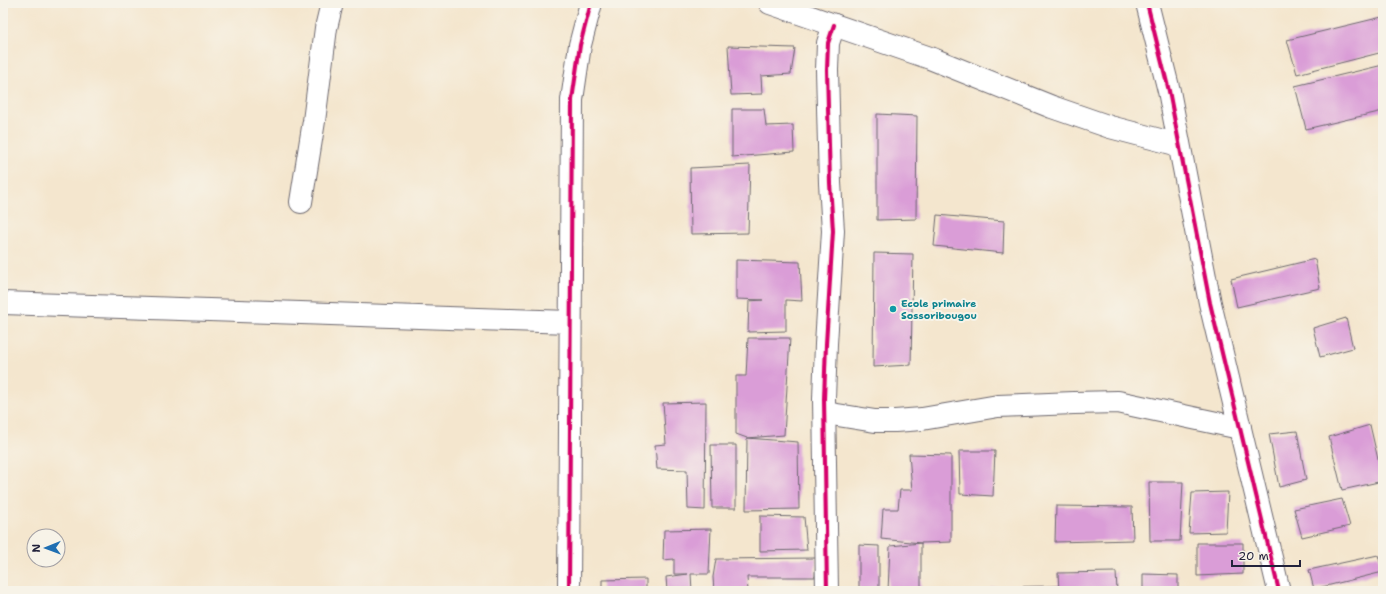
<svg xmlns="http://www.w3.org/2000/svg" width="1386" height="594" viewBox="0 0 1386 594" font-family="'Shantell Sans',sans-serif">
	<style>
		.building { fill: #da9dd7 }
		.lines { fill: none; stroke-linecap: round; stroke-linejoin: round }
		.minor-casing { stroke: #6c676e; stroke-width: 24 }
		.minor { stroke: #fff; stroke-width: 22 }
		.cycleway-casing { stroke: #f7f3e8; stroke-width: 6 }
		.cycleway { stroke: #d6006c; stroke-width: 4 }
		.culture-dot { fill: #0f9aa8; stroke: #f7f3e8; stroke-width: 1.5 }
		.labels { text-anchor: middle; dominant-baseline: central; stroke-width: 4; stroke-linejoin: round; paint-order: stroke }
		.culture-label { font-size: 10px; font-weight: bold; fill: #0d838f; stroke: #f7f3e8; text-anchor: start }
	</style>
	<rect width="100%" height="100%" fill="#f7f3e8"/>
	<filter id="ink" filterUnits="userSpaceOnUse"><feTurbulence type="fractalNoise" baseFrequency=".025" numOctaves="2"/><feDisplacementMap in="SourceGraphic" scale="8" xChannelSelector="R" yChannelSelector="G"/><feConvolveMatrix kernelMatrix="1 2 1 2 8 2 1 2 1" color-interpolation-filters="sRGB"/></filter>
	<filter id="wash" filterUnits="userSpaceOnUse"><feTurbulence type="fractalNoise" baseFrequency=".012" numOctaves="4" result="noise"/><feDisplacementMap in="SourceGraphic" scale="16" xChannelSelector="R" yChannelSelector="G"/><feGaussianBlur stdDeviation="0.9" result="paint"/><feColorMatrix in="noise" values="0 0 0 0 0 0 0 0 0 0 0 0 0 0 0 0 0 1.4 0 .05"/><feComposite in="paint" operator="in"/></filter>
	<g filter="url(#wash)">
		<rect width="100%" height="100%" fill="#f4e6ce"/>
		<g id="blocks">
			<g class="building">
				<polygon points="1382,17 1383,21 1383,52 1297,74 1287,40"/>
				<polygon points="728,46 795,48 791,74 761,76 762,94 731,95"/>
				<polygon points="1383,65 1383,111 1306,129 1295,86"/>
				<polygon points="732,109 764,109 766,126 793,125 794,152 732,157"/>
				<polygon points="877,114 917,116 916,219 877,220"/>
				<polygon points="750,165 748,233 691,234 690,168"/>
				<polygon points="937,215 1004,221 1003,253 934,246"/>
				<polygon points="874,253 913,254 911,365 873,367"/>
				<polygon points="1315,259 1320,288 1237,307 1231,279"/>
				<polygon points="736,260 800,262 802,301 786,300 786,331 748,332 749,301 763,300 736,299"/>
				<polygon points="1346,318 1353,348 1320,357 1313,328"/>
				<polygon points="748,338 790,338 784,435 747,438 736,434 736,376 746,376"/>
				<polygon points="706,402 705,510 688,509 687,470 657,469 655,445 666,444 663,403"/>
				<polygon points="1370,425 1383,481 1342,490 1329,437"/>
				<polygon points="1297,431 1306,480 1279,487 1269,434"/>
				<polygon points="747,438 798,442 799,509 746,510"/>
				<polygon points="711,445 736,445 736,508 712,508"/>
				<polygon points="959,451 995,451 993,496 960,494"/>
				<polygon points="909,454 951,455 951,542 921,543 881,539 883,509 898,509 900,490 912,490"/>
				<polygon points="1149,482 1183,482 1180,541 1150,541"/>
				<polygon points="1228,492 1226,532 1189,533 1192,493"/>
				<polygon points="1342,499 1350,526 1302,537 1294,509"/>
				<polygon points="1056,506 1132,507 1133,540 1055,542"/>
				<polygon points="760,516 804,517 807,550 760,551"/>
				<polygon points="711,529 709,574 691,574 692,591 667,591 666,577 688,574 674,574 674,559 663,560 664,530"/>
				<polygon points="921,543 921,591 888,591 890,546"/>
				<polygon points="1197,543 1243,543 1243,574 1197,576"/>
				<polygon points="859,545 879,546 879,591 859,591"/>
				<polygon points="1378,555 1383,572 1314,589 1309,570"/>
				<polygon points="816,558 815,577 747,577 748,591 714,591 713,577 716,559"/>
				<polygon points="1116,572 1117,591 1059,591 1058,573"/>
				<polygon points="1143,574 1178,575 1178,591 1143,591"/>
				<polygon points="646,579 646,591 602,591 602,580"/>
				<polygon points="1059,586 1058,591 991,591 991,587"/>
			</g>
		</g>
	</g>
	<g filter="url(#ink)">
		<use href="#blocks" fill-opacity="0" stroke="#6c676e" stroke-width="1"/>
		<g class="lines">
			<defs>
				<g id="minor">
					<polyline points="770,3 930,58 1052,107 1110,127 1179,145"/>
					<polyline points="1147,3 1169,91 1210,303 1279,591"/>
					<polyline points="301,202 314,121 326,28 332,3"/>
					<polyline points="3,303 570,322"/>
					<polyline points="825,413 875,421 895,421 922,419 998,406 1074,403 1118,402 1240,428"/>
					<polyline points="569,591 572,100 580,45 591,3"/>
					<polyline points="827,591 824,399 826,344 833,231 830,183 827,70 828,43 834,25"/>
				</g>
			</defs>
			<use href="#minor" class="minor-casing"/>
			<use href="#minor" class="minor"/>
			<defs>
				<g id="cycleway">
					<polyline points="1147,3 1169,91 1210,303 1279,591"/>
					<polyline points="569,591 572,100 580,45 591,3"/>
					<polyline points="827,591 824,399 826,344 833,231 830,183 827,70 828,43 834,25"/>
				</g>
			</defs>
			<use href="#cycleway" class="cycleway-casing"/>
			<use href="#cycleway" class="cycleway"/>
		</g>
	</g>
	<circle class="culture-dot" cx="893" cy="309" r="4"/>
	<g class="labels">
		<g class="culture-label">
			<text x="901" y="303">Ecole primaire<tspan x="901" dy="12">Sossoribougou</tspan></text>
		</g>
	</g>
	<rect width="1386" height="594" fill="none" stroke="#f7f3e8" stroke-width="16"/>
	<g transform="translate(46 548) rotate(269)"><circle r="19" fill="#f7f3e8" stroke="#a29fa3"/>
	<path d="M0-3L7 15L0 10L-7 15Z" fill="#1f6fb2"/>
	<text y="-6" font-size="11" font-weight="bold" text-anchor="middle" fill="#22223b">N</text>
	</g>
	<path d="M1232 560v6h68v-6" fill="none" stroke="#22223b" stroke-width="2"/>
	<text x="1238" y="560" font-size="12" fill="#22223b" stroke="#f7f3e8" stroke-width="3" paint-order="stroke">20 m</text>
</svg>
